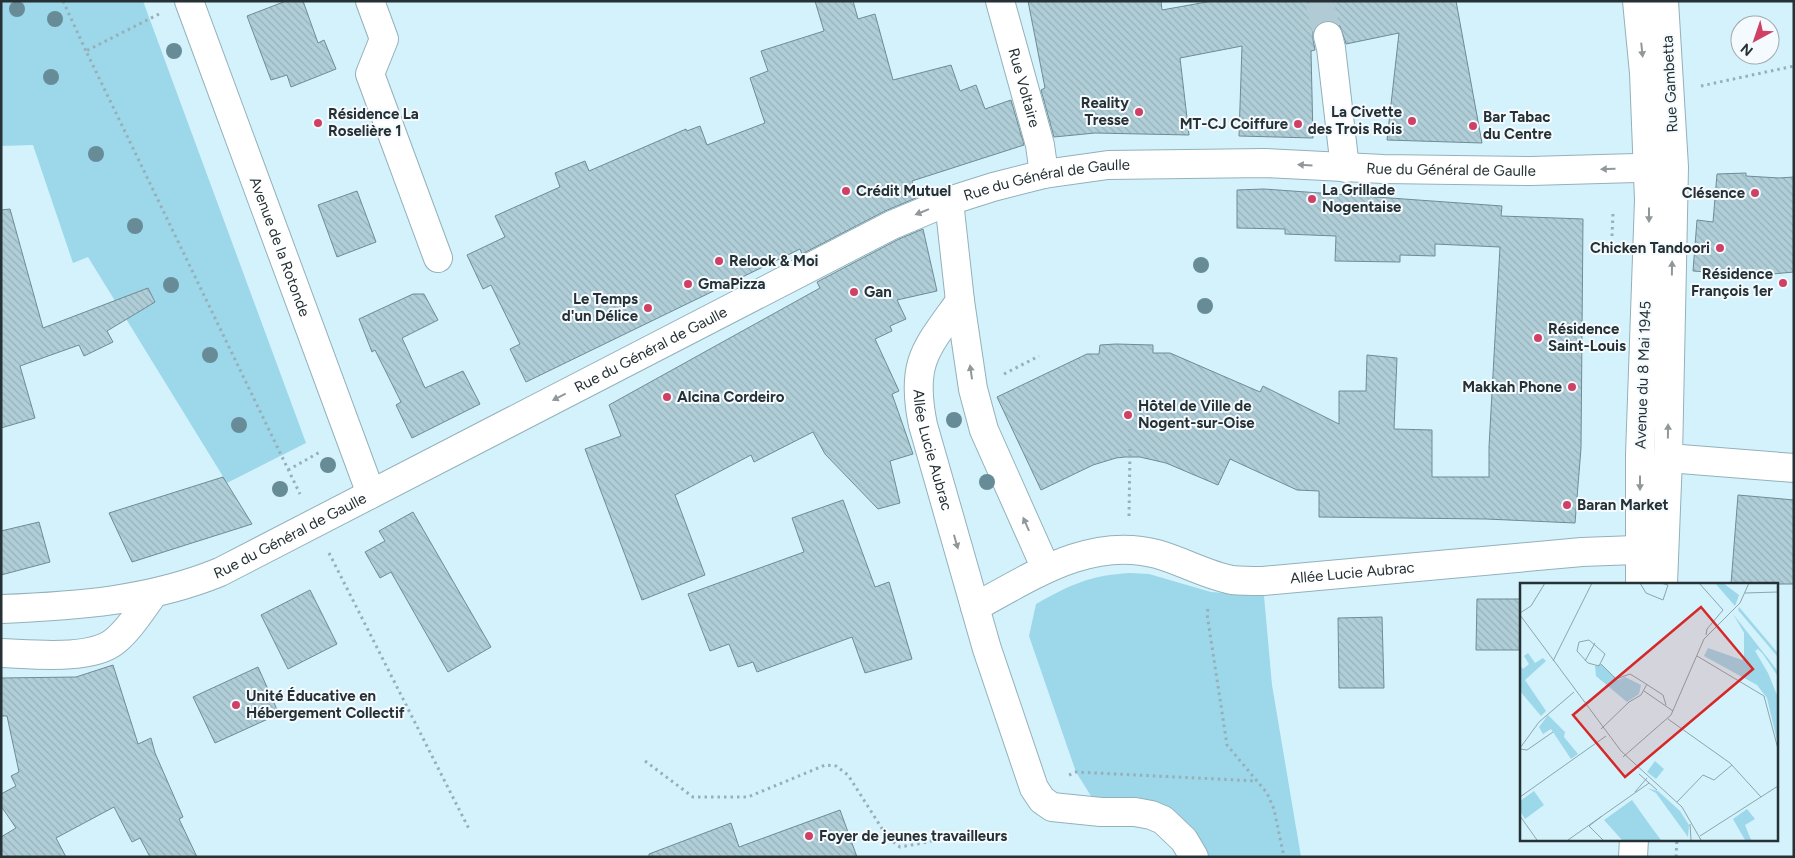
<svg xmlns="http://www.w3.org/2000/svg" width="1795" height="858" viewBox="0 0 1795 858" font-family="Figtree,sans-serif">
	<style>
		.park { fill: #9dd7ea }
		.building { fill: url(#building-back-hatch); stroke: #6f8c95 }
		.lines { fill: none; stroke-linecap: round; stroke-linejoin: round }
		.minor-tunnel { stroke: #b0cbd4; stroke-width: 28; stroke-dasharray: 28 14; stroke-linecap: butt }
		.minor-casing { stroke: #93b1ba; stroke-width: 30 }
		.major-casing { stroke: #93b1ba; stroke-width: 30 }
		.path { stroke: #97afb7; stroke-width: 3; stroke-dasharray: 2.5 4; stroke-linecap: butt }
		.minor { stroke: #fff; stroke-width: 28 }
		.major { stroke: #fff; stroke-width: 28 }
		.tree { fill: #678c97 }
		.oneway { fill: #92989a }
		.poi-dot { fill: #cf4064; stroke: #f4fafd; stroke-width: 2 }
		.labels { text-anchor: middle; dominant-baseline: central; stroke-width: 4; stroke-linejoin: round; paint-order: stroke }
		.street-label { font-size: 15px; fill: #253135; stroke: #f4fafd }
		.poi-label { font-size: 15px; font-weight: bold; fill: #253135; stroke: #f4fafd; text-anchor: start }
		.inset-road { fill: none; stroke: #8da5ac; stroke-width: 1 }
		.view { fill: #d62828; fill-opacity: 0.15; stroke: #d62828; stroke-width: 2.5 }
		.inset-edge { fill: none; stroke: #253135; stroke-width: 2.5 }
	</style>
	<defs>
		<pattern id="building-back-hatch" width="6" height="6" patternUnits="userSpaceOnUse" patternTransform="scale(1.25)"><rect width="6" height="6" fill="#b0ced8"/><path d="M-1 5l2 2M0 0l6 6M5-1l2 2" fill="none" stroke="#97b1ba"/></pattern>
	</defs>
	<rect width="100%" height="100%" fill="#d3f2fc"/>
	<g class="park">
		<polygon points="1,1 143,1 306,443 227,483 88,257 73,263 33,145 1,146"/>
		<path d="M1130,573L1149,574L1211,592L1264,596L1272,685L1301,857H1194L1184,840L1101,812L1076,772L1029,636L1036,604C1070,585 1090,575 1130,573Z"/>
	</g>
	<g class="building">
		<polygon points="286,1 303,1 318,43 324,40 336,69 291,87 287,75 271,80 247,16"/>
		<polygon points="815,1 853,1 858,19 875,14 893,80 951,65 960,91 976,85 985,109 1011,100 1024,145 912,181 916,198 885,211 802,254 800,249 526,382 510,349 520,344 491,285 483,289 467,255 505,237 495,216 560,187 555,173 585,161 589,171 686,129 687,131 700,126 707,145 765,123 750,78 768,71 761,51 824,31"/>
		<polygon points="1028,1 1161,1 1162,10 1212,1 1456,1 1482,143 1387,140 1399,33 1346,44 1340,26 1333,21 1325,21 1318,24 1313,31 1313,40 1315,50 1311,51 1313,138 1239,136 1242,46 1180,58 1189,135 1095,133 1054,137 1041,90 1045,88"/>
		<polygon points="1746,173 1746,176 1779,178 1794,177 1794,272 1740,277 1740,274 1693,271 1697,220 1713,222 1717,174"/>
		<polygon points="1264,189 1502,206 1501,216 1583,219 1581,448 1575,523 1486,519 1319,517 1319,491 1297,490 1230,459 1218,485 1166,463 1140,457 1125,457 1116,458 1093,465 1041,490 997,397 1087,354 1099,354 1100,345 1116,344 1153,345 1153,353 1170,353 1260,392 1263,386 1339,424 1339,391 1366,391 1367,355 1397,358 1394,429 1432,430 1432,477 1489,477 1489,447 1500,247 1435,244 1435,256 1400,255 1400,262 1335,261 1336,236 1285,234 1285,229 1237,228 1237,190"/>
		<polygon points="357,191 376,242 337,257 318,205"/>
		<polygon points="10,209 43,328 148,288 155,302 107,331 113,342 84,356 79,345 20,366 35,418 1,428 1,210"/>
		<polygon points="923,229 937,291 897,300 906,319 890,326 892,331 875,339 899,391 892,394 913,454 890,461 900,503 878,509 825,454 813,432 754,462 751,455 675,495 705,575 642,600 585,449 621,436 609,405 820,288 817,282 899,239"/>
		<polygon points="413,294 424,294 438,320 402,338 425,388 463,371 480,404 412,438 396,405 401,402 375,350 372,352 359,319"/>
		<polygon points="223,477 252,524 132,562 109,513"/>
		<polygon points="1738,495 1794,500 1794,584 1731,584"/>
		<polygon points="843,500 875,587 889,582 912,659 865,673 852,637 757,672 753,662 738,667 729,644 710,651 688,594 804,552 792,518"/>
		<polygon points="413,512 491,647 448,672 391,572 380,578 365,552 385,541 379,531"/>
		<polygon points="39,522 50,562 1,575 1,531"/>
		<polygon points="310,590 337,644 288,669 261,615"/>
		<polygon points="1477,599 1521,599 1521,650 1476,650"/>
		<polygon points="1382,617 1384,688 1339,688 1338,618"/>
		<polygon points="113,665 138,744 151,738 155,753 183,817 179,819 197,857 150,857 140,838 132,842 114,807 56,838 66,857 1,857 1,837 16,828 1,806 1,794 16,786 11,776 19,772 7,716 1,716 1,678 76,677"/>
		<polygon points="258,667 279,714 215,743 193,697"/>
		<polygon points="840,810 857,857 649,857 649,854 731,823 739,847"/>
	</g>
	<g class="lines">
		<polyline class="minor-tunnel" points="1319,1 1328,36"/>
		<defs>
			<g id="minor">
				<path id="s1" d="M189,1L371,494"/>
				<polyline points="370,1 384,39 370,74 438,258"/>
				<path id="s2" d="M1000,1L1040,145L1044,174"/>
				<polyline points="1328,36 1331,48 1345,168"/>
				<polyline points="949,201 960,301 973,389 984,430 1046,569"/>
				<path id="s3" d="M960,301C926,349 910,362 923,425L987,649L1034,788L1042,800L1052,807L1101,812H1135L1151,815L1163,820L1184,840L1194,857"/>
				<polyline points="1668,458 1794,468"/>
				<path id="s4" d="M975,607C1031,577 1090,536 1157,554C1182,561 1206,575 1232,580C1243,581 1253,581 1263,581L1582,552L1662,549"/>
				<path id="s5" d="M1,609C77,606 149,601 220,572L892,225L949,201L993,187L1044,174L1108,165L1265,163L1383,169L1531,171L1671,167"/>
				<path d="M1,653C32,654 91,661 115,641C130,629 142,609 154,593"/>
			</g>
			<g id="major">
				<polyline points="1637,1 1644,73 1649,200 1640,455 1640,584"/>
				<polyline points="1663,584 1668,458 1674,167 1664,1"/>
				<polyline points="1633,857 1634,839"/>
			</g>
		</defs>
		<use href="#minor" class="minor-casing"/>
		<use href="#major" class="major-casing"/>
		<g class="path">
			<polyline points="63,1 86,51"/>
			<polyline points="159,14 86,51 300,494"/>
			<polyline points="1701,86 1794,66"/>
			<polyline points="1612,236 1613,213"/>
			<polyline points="1004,374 1039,356"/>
			<polyline points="288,470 320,452"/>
			<polyline points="1129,516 1130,449"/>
			<polyline points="329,553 469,829"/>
			<polyline points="1208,609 1207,614 1227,745 1267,793 1274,809 1284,857"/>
			<polyline points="645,761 693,797 748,797 825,765 836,766 848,775 888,838 900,847 923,843 951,836"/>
			<polyline points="1069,775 1076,772 1257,781"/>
			<polyline points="1676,857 1677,839"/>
		</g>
		<use href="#minor" class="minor"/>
		<use href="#major" class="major"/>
	</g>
	<g class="tree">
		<circle cx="17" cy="9" r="8"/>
		<circle cx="55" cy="19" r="8"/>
		<circle cx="174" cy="51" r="8"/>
		<circle cx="51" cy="77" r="8"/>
		<circle cx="96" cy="154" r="8"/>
		<circle cx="135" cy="226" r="8"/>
		<circle cx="1201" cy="265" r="8"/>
		<circle cx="171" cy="285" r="8"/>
		<circle cx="1205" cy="306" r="8"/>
		<circle cx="210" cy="355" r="8"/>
		<circle cx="954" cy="420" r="8"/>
		<circle cx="239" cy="425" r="8"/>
		<circle cx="328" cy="465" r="8"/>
		<circle cx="987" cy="482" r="8"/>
		<circle cx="280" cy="489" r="8"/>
	</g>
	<defs><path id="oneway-solid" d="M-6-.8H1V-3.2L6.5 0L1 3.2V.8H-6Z" transform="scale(1.25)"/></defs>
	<g class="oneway">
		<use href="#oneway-solid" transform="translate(1642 50) rotate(84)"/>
		<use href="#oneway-solid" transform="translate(1305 165) rotate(-177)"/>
		<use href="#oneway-solid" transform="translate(1608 169) rotate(179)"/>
		<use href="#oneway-solid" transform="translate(922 212) rotate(158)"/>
		<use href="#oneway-solid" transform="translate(1649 215) rotate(90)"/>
		<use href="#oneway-solid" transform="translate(1672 268) rotate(-89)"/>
		<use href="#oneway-solid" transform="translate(971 372) rotate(-98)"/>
		<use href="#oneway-solid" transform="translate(559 397) rotate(153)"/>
		<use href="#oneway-solid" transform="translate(1668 431) rotate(-89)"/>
		<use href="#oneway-solid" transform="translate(1640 483) rotate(90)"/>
		<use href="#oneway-solid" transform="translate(1026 524) rotate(-114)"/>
		<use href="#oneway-solid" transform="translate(956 542) rotate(74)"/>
	</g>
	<g class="poi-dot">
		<circle cx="1139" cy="112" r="5"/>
		<circle cx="1412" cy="121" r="5"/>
		<circle cx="318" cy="123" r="5"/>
		<circle cx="1298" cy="124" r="5"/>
		<circle cx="1473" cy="126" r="5"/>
		<circle cx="846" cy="191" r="5"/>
		<circle cx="1755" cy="193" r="5"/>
		<circle cx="1312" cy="199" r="5"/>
		<circle cx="1720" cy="248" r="5"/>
		<circle cx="719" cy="261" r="5"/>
		<circle cx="1783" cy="283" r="5"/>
		<circle cx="688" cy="284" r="5"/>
		<circle cx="854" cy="292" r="5"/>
		<circle cx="648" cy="308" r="5"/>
		<circle cx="1538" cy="338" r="5"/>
		<circle cx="1572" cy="387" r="5"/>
		<circle cx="667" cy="397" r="5"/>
		<circle cx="1128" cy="415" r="5"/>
		<circle cx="1567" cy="505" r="5"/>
		<circle cx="236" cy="705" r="5"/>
		<circle cx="809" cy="836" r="5"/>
	</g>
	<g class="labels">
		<g class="street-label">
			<text transform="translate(1670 84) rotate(-93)">Rue Gambetta</text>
			<text stroke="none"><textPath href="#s2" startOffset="90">Rue Voltaire</textPath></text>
			<text stroke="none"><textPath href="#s5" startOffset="1548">Rue du Général de Gaulle</textPath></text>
			<text stroke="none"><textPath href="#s5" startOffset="1142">Rue du Général de Gaulle</textPath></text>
			<text stroke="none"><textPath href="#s1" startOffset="262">Avenue de la Rotonde</textPath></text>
			<text stroke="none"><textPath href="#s5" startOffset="708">Rue du Général de Gaulle</textPath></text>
			<text transform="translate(1643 375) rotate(-88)">Avenue du 8 Mai 1945</text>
			<text stroke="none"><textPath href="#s3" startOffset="162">Allée Lucie Aubrac</textPath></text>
			<text stroke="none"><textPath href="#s5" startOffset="302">Rue du Général de Gaulle</textPath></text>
			<text stroke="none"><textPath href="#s4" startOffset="395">Allée Lucie Aubrac</textPath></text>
		</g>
		<g class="poi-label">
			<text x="1129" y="103" text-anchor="end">Reality<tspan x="1129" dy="17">Tresse</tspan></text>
			<text x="1402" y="112" text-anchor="end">La Civette<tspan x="1402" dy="17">des Trois Rois</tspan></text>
			<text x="328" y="114">Résidence La<tspan x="328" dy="17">Roselière 1</tspan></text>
			<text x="1483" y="117">Bar Tabac<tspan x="1483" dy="17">du Centre</tspan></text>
			<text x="1288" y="124" text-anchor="end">MT-CJ Coiffure</text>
			<text x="1322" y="190">La Grillade<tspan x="1322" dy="17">Nogentaise</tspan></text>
			<text x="856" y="191">Crédit Mutuel</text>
			<text x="1745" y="193" text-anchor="end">Clésence</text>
			<text x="1710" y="248" text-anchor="end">Chicken Tandoori</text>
			<text x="729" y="261">Relook &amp; Moi</text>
			<text x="1773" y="274" text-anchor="end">Résidence<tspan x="1773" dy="17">François 1er</tspan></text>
			<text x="698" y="284">GmaPizza</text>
			<text x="864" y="292">Gan</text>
			<text x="638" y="299" text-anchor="end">Le Temps<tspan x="638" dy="17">d'un Délice</tspan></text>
			<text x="1548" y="329">Résidence<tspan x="1548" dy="17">Saint-Louis</tspan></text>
			<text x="1562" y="387" text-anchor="end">Makkah Phone</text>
			<text x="677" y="397">Alcina Cordeiro</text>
			<text x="1138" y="406">Hôtel de Ville de<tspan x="1138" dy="17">Nogent-sur-Oise</tspan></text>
			<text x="1577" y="505">Baran Market</text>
			<text x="246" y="696">Unité Éducative en<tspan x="246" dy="17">Hébergement Collectif</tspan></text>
			<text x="819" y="836">Foyer de jeunes travailleurs</text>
		</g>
	</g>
	<g transform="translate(1520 583)">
		<rect width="258" height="258" fill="#d3f2fc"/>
		<path d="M195,0H203L219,12L215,23ZM219,24L257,69V73L218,27ZM213,31L257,87V92L243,71L238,66L235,68Z" fill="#9dd7ea"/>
		<path d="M224,49L248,90L257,112V123L224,77ZM227,226L235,236L225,242L231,257H225L213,236Z" fill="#9dd7ea"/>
		<path d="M188,65L222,77L232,69L257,116V158L247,115L237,102L184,73ZM8,70L15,80L23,75L26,78L5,97L26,128L21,133L0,108V82L3,86L9,81L4,73ZM81,81L98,97L105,94L121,102L119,111L107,119L76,93L75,83ZM28,132L45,149L44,154L58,171L51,176L31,146L23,151L19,144ZM135,178L144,186L136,196L127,189ZM127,205L138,208L160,228L169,242L168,254L136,210ZM14,208L24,222L5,236L0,228V218ZM112,217L132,245L141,257H102L84,237Z" fill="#9dd7ea"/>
		<path class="inset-road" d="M120,0L126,10L143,17L148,2L141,0M179,0L203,27L187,46L186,52M225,10L258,9M0,30L11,23L25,0M0,32L101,168L162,224L181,257M69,57L85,71L79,83L68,80L57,68L59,59ZM177,73L244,113L258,166M33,78L72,0M65,78L75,60M81,81L96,96L110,91L123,99L143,112L146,122M124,108L153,128M148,136L210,180L241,214M81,146L109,119L121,112L127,101M0,165L19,139L54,109M0,166L7,167L33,149M103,174L151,132L184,56L220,20L229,0M119,191L137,207M115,209L127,195M0,214L86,153M157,219L183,192L194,197L212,182M0,233L17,257M170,241L171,257M69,243L83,257M69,243L82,233M180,253L258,203M48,257L129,200"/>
		<path class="view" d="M181,24L233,86L105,194L53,132Z"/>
		<rect width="258" height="258" class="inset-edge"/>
	</g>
	<rect width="1795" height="858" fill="none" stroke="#253135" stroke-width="5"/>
	<g transform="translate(1755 40) rotate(220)"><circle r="24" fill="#f4fafd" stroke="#a1aaad"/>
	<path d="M0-4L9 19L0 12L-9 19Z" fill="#cf4064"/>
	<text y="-8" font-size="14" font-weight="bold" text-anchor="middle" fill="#253135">N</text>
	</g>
</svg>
